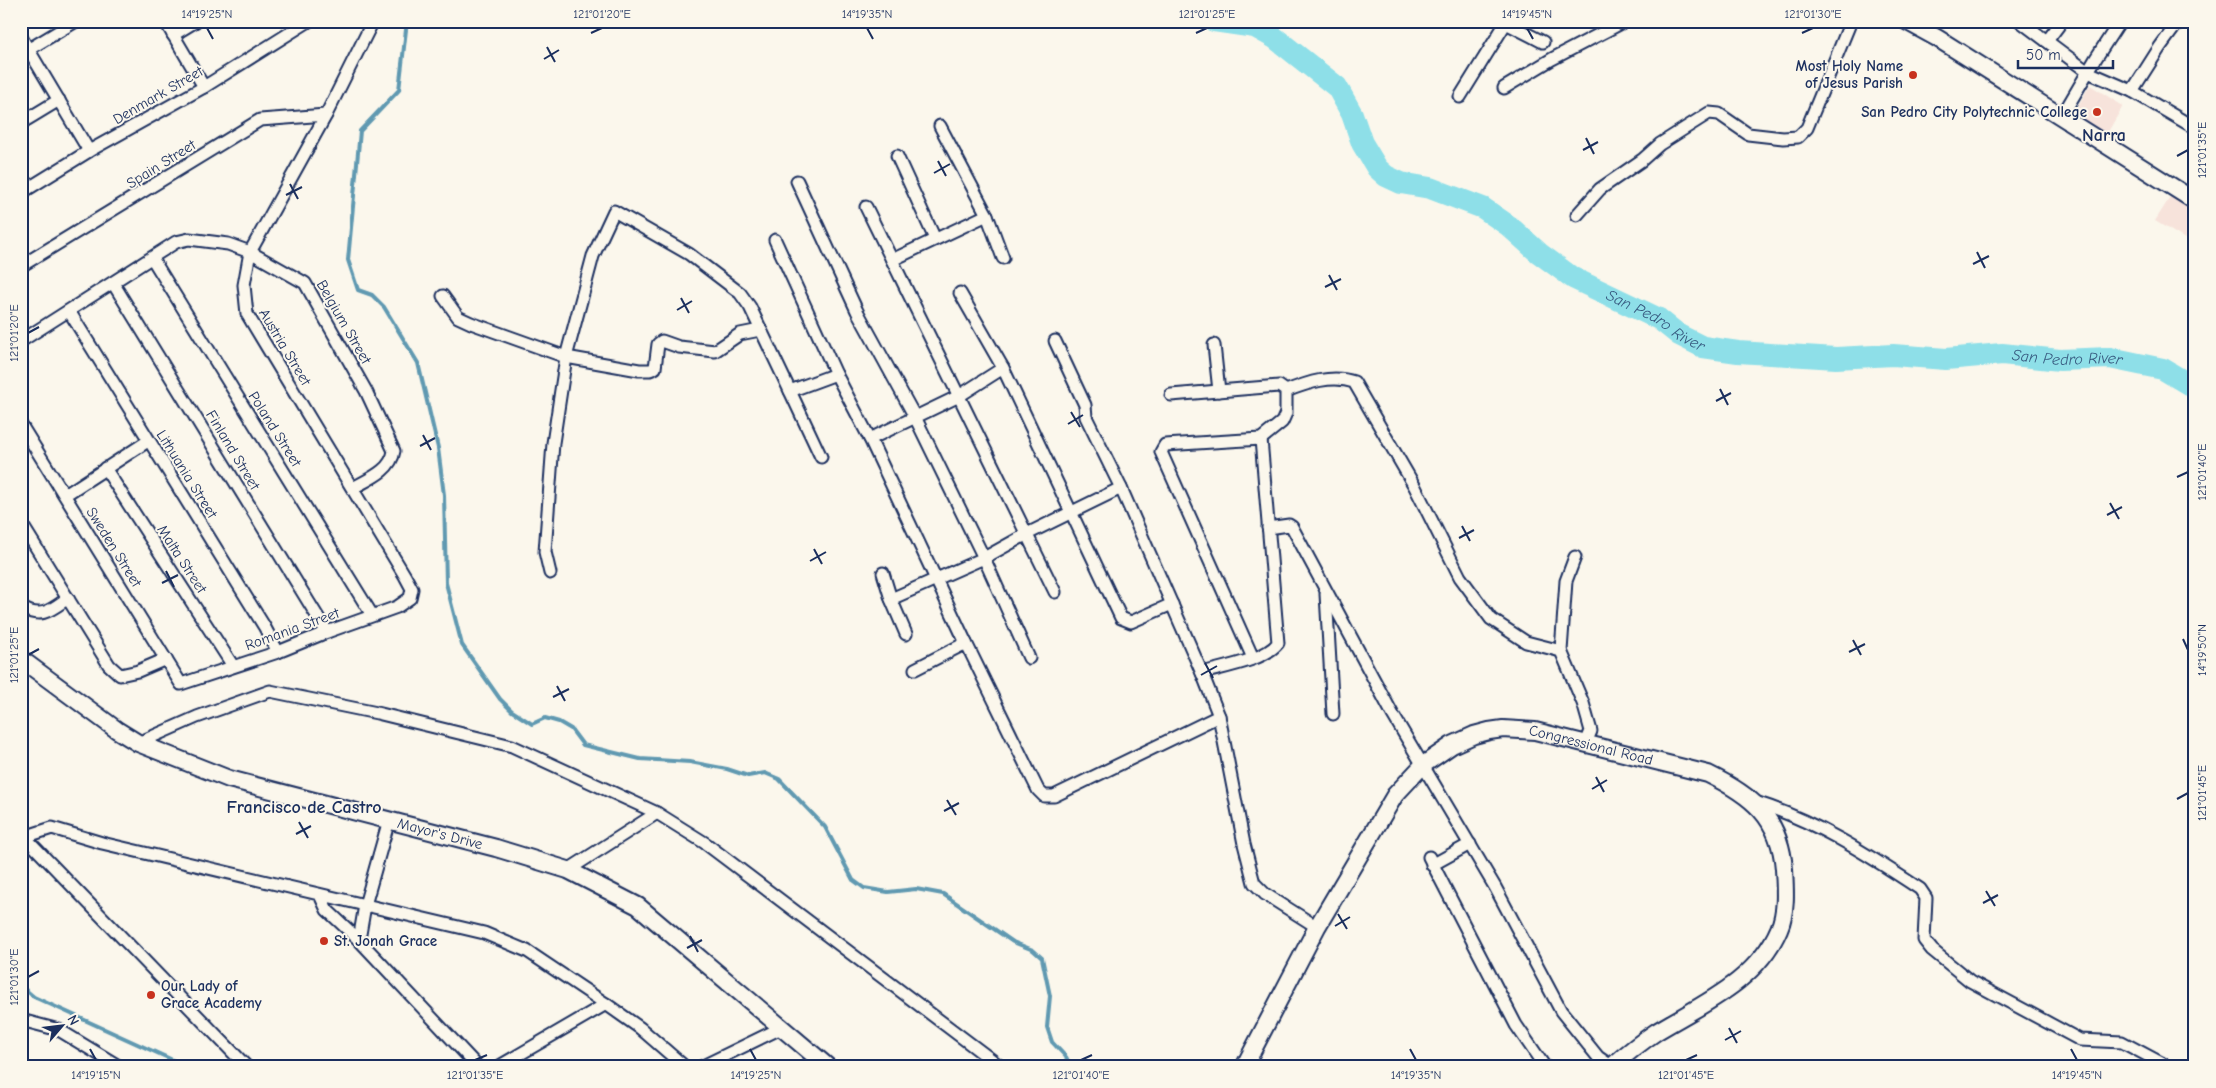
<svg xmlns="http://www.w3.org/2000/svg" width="2216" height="1088" viewBox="0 0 2216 1088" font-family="'Comic Neue',sans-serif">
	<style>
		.built { fill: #f7e3db }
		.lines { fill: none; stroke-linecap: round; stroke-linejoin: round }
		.stream { stroke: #6099b1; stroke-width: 4 }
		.river { stroke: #8edfe8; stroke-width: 22 }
		.street-casing { stroke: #1b2f5e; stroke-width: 15 }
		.secondary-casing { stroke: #1b2f5e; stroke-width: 20 }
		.street { stroke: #fbf7ec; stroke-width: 11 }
		.secondary { stroke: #fbf7ec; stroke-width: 16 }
		.ticks { fill: none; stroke: #1b2f5e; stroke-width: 2 }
		.poi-dot { fill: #c8321e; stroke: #fbf7ec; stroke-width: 2 }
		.labels { text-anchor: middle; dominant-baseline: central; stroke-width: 4; stroke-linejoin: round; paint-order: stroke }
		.poi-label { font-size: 15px; font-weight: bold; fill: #1b2f5e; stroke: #fbf7ec; text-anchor: end }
		.street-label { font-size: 15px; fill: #1b2f5e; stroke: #fbf7ec }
		.water-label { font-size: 16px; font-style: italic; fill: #385b80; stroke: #fbf7ec }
		.quarter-label { font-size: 18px; font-weight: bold; fill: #1b2f5e; stroke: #fbf7ec }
		.neatline { fill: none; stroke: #1b2f5e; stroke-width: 2 }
		.ticks-label { font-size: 12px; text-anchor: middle; fill: #1b2f5e }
	</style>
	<rect width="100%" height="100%" fill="#fbf7ec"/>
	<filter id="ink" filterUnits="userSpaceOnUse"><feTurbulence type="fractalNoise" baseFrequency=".02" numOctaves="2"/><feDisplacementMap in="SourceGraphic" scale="10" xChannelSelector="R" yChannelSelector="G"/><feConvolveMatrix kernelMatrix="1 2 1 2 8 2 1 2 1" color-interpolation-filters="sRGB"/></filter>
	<g filter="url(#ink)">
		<g class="built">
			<polygon points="2090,85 2123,106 2105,137 2071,118"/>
			<polygon points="2174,191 2195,204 2195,245 2155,221"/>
		</g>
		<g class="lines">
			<g class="stream">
				<polyline points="407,21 399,90 360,131 348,260 358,290 372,295 384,307 418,363 438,448 444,495 446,583 462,645 500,699 512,711 532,724 545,718 559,722 571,729 583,745 640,759 690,762 727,769 748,776 765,773 779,779 825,827 853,880 864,888 888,892 916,889 943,894 1013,942 1033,950 1042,958 1050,996 1047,1027 1052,1042 1066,1057 1071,1067"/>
				<polyline points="21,986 34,997 188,1067"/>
			</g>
			<path class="river" id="s1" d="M1214,21L1255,27L1275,38L1337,87L1352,114L1362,143L1377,168L1386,176L1401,183L1430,188L1483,208L1509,226L1539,253L1573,278L1659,319L1679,335L1703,347L1738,352L1836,358L1893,355L1946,359L2002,354L2060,360L2110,358L2163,369L2195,388"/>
			<defs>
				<g id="street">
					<polyline points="165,21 204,87"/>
					<polyline points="2020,21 2088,72 2132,91 2195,128"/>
					<polyline points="1506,23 1543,42"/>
					<polyline points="173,35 196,21"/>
					<polyline points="21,37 89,151"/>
					<polyline points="2047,41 2062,21"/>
					<polyline points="21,54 76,21"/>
					<polyline points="1504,88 1552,59 1625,21"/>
					<polyline points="2132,91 2160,47 2179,21"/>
					<polyline points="1460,97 1507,21"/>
					<polyline points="2062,116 2096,58 2120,21"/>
					<polyline points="21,123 59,100"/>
					<polyline points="940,126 987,215 1003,258"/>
					<polyline points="897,156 935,239"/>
					<polyline points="797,181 857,311 915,417 984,558 1029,658"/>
					<polyline points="21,193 89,151 204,87 309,21"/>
					<polyline points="866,207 1055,592"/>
					<polyline points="1577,215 1600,189 1642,160 1660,144 1709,113 1719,114 1748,134 1783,138 1798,137 1807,128 1851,21"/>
					<polyline points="775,240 836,374"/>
					<polyline points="152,258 372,615"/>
					<polyline points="892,260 987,215"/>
					<polyline points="21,266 260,120 326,115"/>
					<polyline points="113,283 327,632"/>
					<polyline points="960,293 1003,368"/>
					<polyline points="443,296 458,317 471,323 566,357 639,370 650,370 655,368 658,344 662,341 679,347 715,351 740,334 760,330"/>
					<polyline points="69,311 264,626 278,652"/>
					<path d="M21,341L176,242L189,239L228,244L250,252L305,283L366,391L394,451C391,471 369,479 353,488"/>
					<polyline points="1055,341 1085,405 1086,417 1121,488"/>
					<polyline points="1214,345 1219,391"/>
					<polyline points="790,391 821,457"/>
					<path d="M1286,391C1307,383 1332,374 1354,382L1415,487L1460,577L1491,619L1526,642L1561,651"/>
					<polyline points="1171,395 1279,386 1286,391 1286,413 1282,422 1261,439 1165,445 1161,452 1253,658"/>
					<polyline points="21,425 181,684 278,652 327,632 397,607 410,598 412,589 405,576 247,314 244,285 250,252 326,115 373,21"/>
					<polyline points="105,468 233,666"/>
					<polyline points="65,495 148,441"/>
					<polyline points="21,523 109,665 120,675 138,671 166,659"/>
					<polyline points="1268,528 1289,525 1292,527 1393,715 1495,887 1561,1011 1598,1057 1611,1066"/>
					<polyline points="1575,557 1566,581 1561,651 1583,703 1591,731 1586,743"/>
					<polyline points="550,573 545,552 553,443 566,357 593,256 614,211 689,254 740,293 750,307 790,391 836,374 870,439"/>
					<polyline points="883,573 891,599"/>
					<polyline points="1326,594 1333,714"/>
					<path d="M21,607C41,620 51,610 68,598"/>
					<polyline points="906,634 891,599 984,558 1027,534 1121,488 1202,673 1219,716 1244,844 1254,883 1265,894 1317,927"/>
					<polyline points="966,643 1038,790 1044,796 1054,796 1219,716"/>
					<polyline points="915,669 966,643 870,439 959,396 1003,368 1121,618 1131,622 1172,604"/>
					<path d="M1202,673C1224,667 1265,660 1278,643L1261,439"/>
					<polyline points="138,743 197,717 270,691 377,713 512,746 657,813 705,843 1001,1067"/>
					<path d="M1755,802C1816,821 1867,854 1920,889L1926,898L1924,940L1932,950L1970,981L2080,1040L2122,1042L2169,1067"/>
					<polyline points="389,820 365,905 359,940 478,1067"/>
					<polyline points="21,833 247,1067"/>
					<polyline points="21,838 52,828 102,843 484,933 527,951 606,1004 498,1067"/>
					<polyline points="1429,857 1516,1025 1545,1067"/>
					<polyline points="1432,865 1470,844"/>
					<polyline points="568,870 657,813"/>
					<polyline points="320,895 327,910 359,940"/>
					<polyline points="606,1004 640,1028 685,1067"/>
					<polyline points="21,1020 59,1030 120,1067"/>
					<polyline points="701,1067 781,1028"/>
				</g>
				<g id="secondary">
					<polyline points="1906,21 1937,38 2195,201"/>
					<path id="s2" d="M21,659L117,730L138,743L229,779L496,848L568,870L638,906L828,1067"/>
					<path id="s3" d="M1244,1067L1317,927L1395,795L1423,765L1452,745L1474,735L1489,731L1503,729L1535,731L1708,774C1751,795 1780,817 1784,869C1785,888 1787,911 1779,929C1757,981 1702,1004 1656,1032C1641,1042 1625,1055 1611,1067"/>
				</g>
			</defs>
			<use href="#street" class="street-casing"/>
			<use href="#secondary" class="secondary-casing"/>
			<use href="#street" class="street"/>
			<use href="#secondary" class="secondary"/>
		</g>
	</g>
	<path class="ticks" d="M207,28L213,39M867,28L873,39M1527,28L1533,39M591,33L602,28M1196,33L1207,28M1802,33L1813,28M547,47L555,62M544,59L559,50M1586,138L1594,154M1583,150L1598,142M2177,156L2188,150M938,161L946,176M934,173L950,164M290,184L298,199M286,195L302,187M1977,252L1985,268M1973,264L1989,256M1329,275L1337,290M1325,287L1341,279M681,298L689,313M677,310L692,301M28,333L39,327M1720,389L1728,405M1716,401L1731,393M1071,412L1080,427M1068,424L1083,415M423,435L431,450M420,446L435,438M2177,477L2188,472M2110,503L2119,519M2107,515L2122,507M1462,526L1470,541M1459,538L1474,530M814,549L822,564M810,561L826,552M166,571L174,587M162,583L178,575M2183,639L2188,650M1853,640L1861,655M1849,652L1865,644M28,655L39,649M1205,663L1213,678M1201,675L1217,666M557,686L565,701M553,697L569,689M1596,777L1604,792M1592,789L1607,780M2177,799L2188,793M947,800L956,815M944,811L959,803M299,822L308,838M296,834L311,826M1986,891L1995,906M1983,903L1998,895M1338,914L1347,929M1335,926L1350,917M690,936L698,952M687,948L702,940M28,977L39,971M1729,1028L1737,1043M1725,1040L1741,1031M90,1049L96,1060M750,1049L756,1060M1410,1049L1416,1060M2071,1049L2077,1060M475,1060L487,1055M1081,1060L1092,1055M1686,1060L1697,1055"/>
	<g class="poi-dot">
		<circle cx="1913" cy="75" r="5"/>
		<circle cx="2097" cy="112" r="5"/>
		<circle cx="324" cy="941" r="5"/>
		<circle cx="151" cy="995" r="5"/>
	</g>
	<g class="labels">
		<g class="poi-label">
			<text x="1903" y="66">Most Holy Name<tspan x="1903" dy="17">of Jesus Parish</tspan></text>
			<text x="2087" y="112">San Pedro City Polytechnic College</text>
			<text x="334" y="941" text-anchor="start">St. Jonah Grace</text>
			<text x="161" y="986" text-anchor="start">Our Lady of<tspan x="161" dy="17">Grace Academy</tspan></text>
		</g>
		<g class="street-label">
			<text transform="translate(158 95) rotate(-30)">Denmark Street</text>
			<text transform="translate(161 164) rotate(-32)">Spain Street</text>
			<text transform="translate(344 322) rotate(60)">Belgium Street</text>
			<text transform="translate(285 347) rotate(59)">Austria Street</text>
			<text transform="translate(275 429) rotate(58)">Poland Street</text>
			<text transform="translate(233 450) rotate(59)">Finland Street</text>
			<text transform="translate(187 474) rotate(58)">Lithuania Street</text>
			<text transform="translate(114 547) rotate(58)">Sweden Street</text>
			<text transform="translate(182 559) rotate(57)">Malta Street</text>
			<text transform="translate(292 629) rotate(-20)">Romania Street</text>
			<text stroke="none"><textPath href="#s3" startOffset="531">Congressional Road</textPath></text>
			<text stroke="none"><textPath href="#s2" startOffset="460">Mayor's Drive</textPath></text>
		</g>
		<g class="water-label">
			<text stroke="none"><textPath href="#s1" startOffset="556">San Pedro River</textPath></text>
			<text stroke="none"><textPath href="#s1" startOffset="976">San Pedro River</textPath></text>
		</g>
		<g class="quarter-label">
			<text x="2104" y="135">Narra</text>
			<text x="304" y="807">Francisco de Castro</text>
		</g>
	</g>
	<rect width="2216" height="1088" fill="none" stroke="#fbf7ec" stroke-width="55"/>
	<g transform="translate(62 1026) rotate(62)" stroke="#fbf7ec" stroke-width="4" paint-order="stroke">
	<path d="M0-4L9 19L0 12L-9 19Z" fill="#1b2f5e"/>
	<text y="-8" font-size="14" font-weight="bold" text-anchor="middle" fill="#1b2f5e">N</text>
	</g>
	<path d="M2018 60v8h95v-8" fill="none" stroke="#1b2f5e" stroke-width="2.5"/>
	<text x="2026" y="60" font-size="15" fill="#1b2f5e" stroke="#fbf7ec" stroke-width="4" paint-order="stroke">50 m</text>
	<rect x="28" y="28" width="2160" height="1032" class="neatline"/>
	<g class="ticks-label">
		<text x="207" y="18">14°19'25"N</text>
		<text x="602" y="18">121°01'20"E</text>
		<text x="867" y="18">14°19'35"N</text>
		<text x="1207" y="18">121°01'25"E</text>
		<text x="1527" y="18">14°19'45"N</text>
		<text x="1813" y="18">121°01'30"E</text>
		<text transform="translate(2202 150) rotate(-90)" y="4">121°01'35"E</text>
		<text transform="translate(14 333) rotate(-90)" y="4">121°01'20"E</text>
		<text transform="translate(2202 472) rotate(-90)" y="4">121°01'40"E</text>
		<text transform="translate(2202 650) rotate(-90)" y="4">14°19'50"N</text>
		<text transform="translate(14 655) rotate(-90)" y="4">121°01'25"E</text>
		<text transform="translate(2202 793) rotate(-90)" y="4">121°01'45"E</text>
		<text transform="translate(14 977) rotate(-90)" y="4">121°01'30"E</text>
		<text x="96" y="1079">14°19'15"N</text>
		<text x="475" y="1079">121°01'35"E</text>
		<text x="756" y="1079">14°19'25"N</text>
		<text x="1081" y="1079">121°01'40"E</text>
		<text x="1416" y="1079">14°19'35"N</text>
		<text x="1686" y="1079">121°01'45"E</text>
		<text x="2077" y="1079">14°19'45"N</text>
	</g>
</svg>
